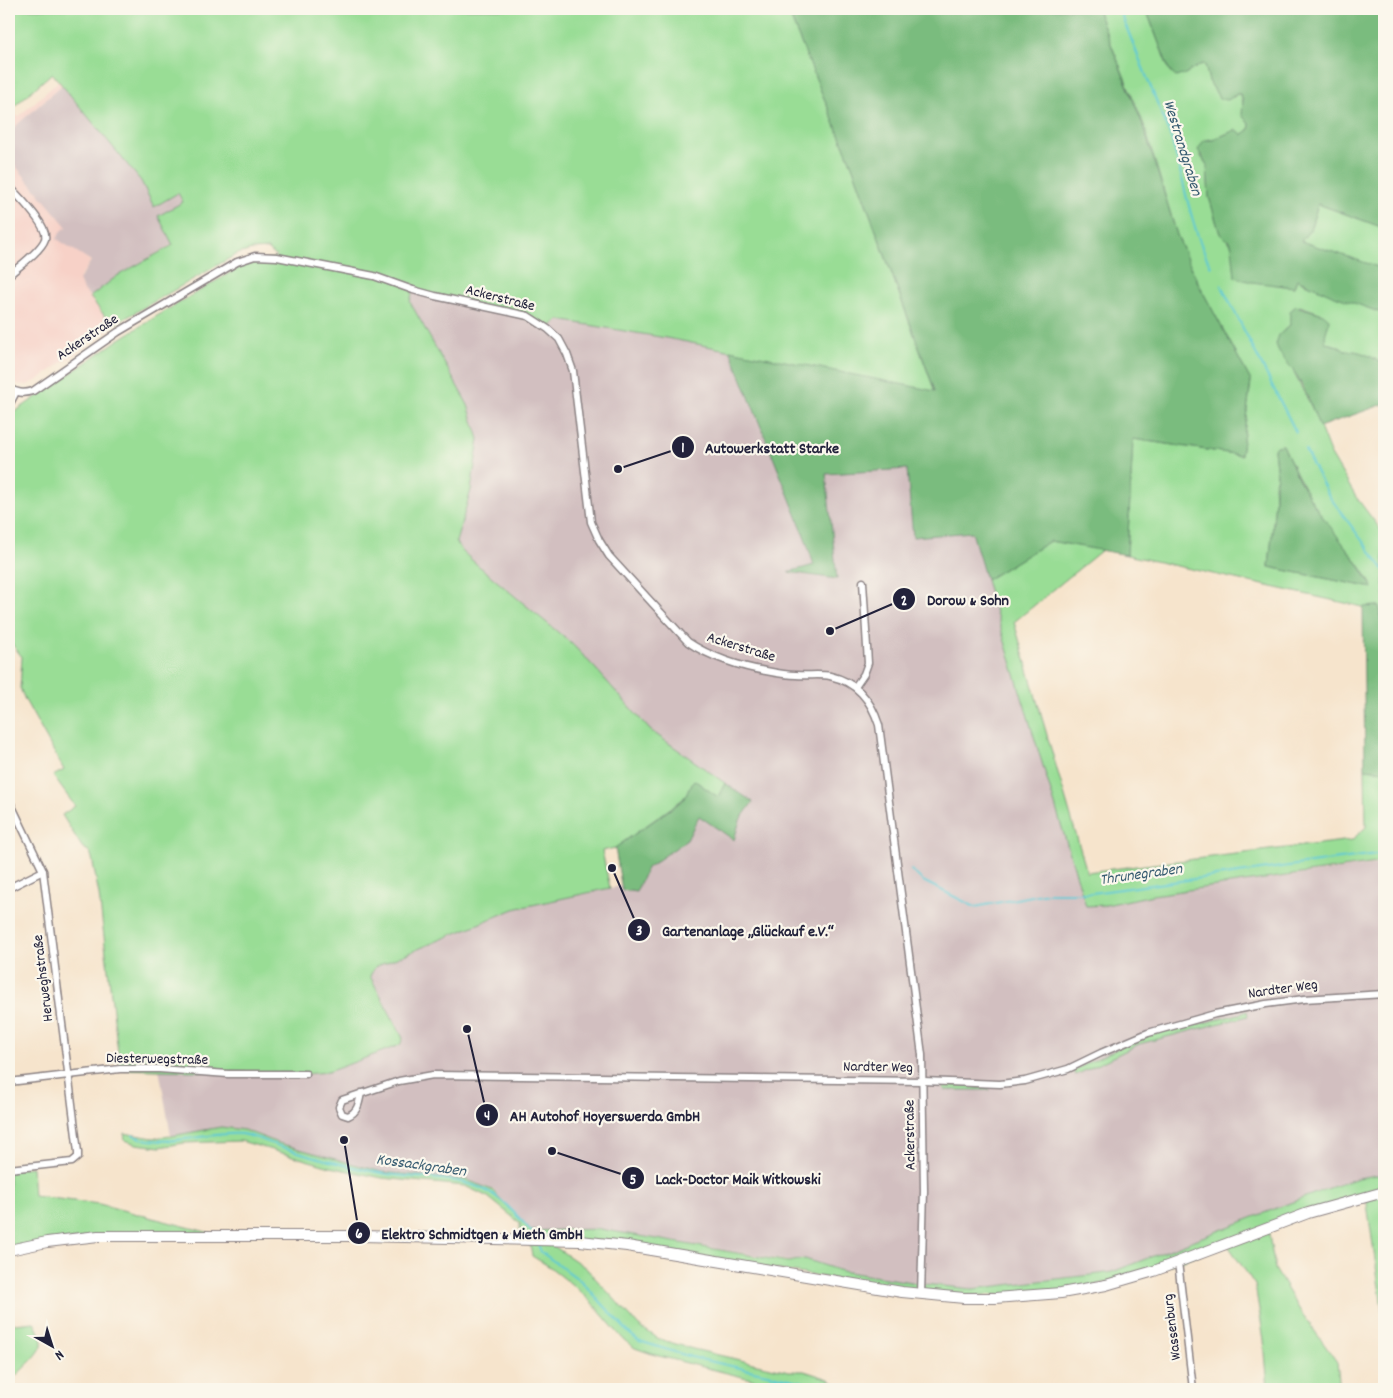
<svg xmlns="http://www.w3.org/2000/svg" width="1393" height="1398" viewBox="0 0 1393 1398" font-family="Dekko,sans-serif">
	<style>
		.built { fill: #f7d1c7 }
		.industrial { fill: #d2bfc0 }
		.green { fill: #99dd95; stroke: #5e8068; fill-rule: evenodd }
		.forest { fill: #7abc7e; stroke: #4e6f5c }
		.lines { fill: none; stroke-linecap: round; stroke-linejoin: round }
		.stream { stroke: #5dc9d4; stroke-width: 2 }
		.street-casing { stroke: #8c8384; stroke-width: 9 }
		.primary-casing { stroke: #8c8384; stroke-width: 12 }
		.street { stroke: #fff; stroke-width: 6 }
		.primary { stroke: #fff; stroke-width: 10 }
		.labels { text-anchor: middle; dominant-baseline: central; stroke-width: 4.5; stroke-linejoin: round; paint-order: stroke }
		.street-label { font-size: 15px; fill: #22223b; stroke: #fbf7ec }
		.water-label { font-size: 16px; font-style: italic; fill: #375c71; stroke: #fbf7ec }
		.leader { fill: none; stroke: #22223b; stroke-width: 2 }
		.callout-dot { fill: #22223b; stroke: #fbf7ec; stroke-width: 2 }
		.mark-label { font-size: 15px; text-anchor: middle; font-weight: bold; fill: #fff }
		.callout-label { font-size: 16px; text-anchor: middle; font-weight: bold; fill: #22223b; stroke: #fbf7ec; stroke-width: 4.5; stroke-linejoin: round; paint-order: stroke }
	</style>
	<rect width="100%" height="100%" fill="#fbf7ec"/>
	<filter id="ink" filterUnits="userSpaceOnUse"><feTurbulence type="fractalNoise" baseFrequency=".02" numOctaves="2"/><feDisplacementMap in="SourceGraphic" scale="10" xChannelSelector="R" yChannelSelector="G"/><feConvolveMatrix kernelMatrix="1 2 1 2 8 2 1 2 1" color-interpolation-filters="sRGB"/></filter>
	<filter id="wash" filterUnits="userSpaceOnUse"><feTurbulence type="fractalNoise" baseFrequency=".0096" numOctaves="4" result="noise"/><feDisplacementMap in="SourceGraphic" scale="20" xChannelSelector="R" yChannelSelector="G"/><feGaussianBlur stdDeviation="1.12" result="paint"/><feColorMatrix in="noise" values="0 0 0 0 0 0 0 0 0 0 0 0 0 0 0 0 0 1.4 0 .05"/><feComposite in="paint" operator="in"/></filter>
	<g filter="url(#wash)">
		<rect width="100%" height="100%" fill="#f6e4cc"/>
		<g class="built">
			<polygon points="59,81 62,85 9,132 9,112 11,110 18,117"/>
			<polygon points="9,158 68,227 87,259 91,261 80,277 80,284 107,319 110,329 36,381 27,385 17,384 9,377"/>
		</g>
		<g class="industrial">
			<polygon points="62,85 141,181 154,207 178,193 183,203 173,244 117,276 90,297 82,288 79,280 91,261 57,239 61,231 67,227 9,158 9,132"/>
			<polygon points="413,290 528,316 548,329 559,320 672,339 730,350 802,529 814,566 790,573 837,579 826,474 907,469 913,537 972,532 1086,906 1106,905 1153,895 1384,863 1384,1174 1358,1178 1321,1191 1112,1272 972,1289 923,1284 841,1271 805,1259 788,1261 600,1229 532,1231 493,1190 467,1180 382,1172 278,1143 244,1130 221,1127 171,1136 159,1069 306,1075 328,1072 400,1045 403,1038 370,976 375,967 514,909 621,886 622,890 636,892 647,868 687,840 700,815 734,840 740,820 753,803 650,730 595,668 572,644 474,562 462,551 456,542 471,490 479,439 468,405 410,302"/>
		</g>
		<g class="green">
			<polygon points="9,9 787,9 853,168 935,392 672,339 559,320 548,329 539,322 413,290 410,302 468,405 479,439 471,490 456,542 462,551 474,562 572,644 595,668 650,730 725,783 718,797 694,780 683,799 615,848 602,851 610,888 514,909 375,967 370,976 403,1038 400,1045 328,1072 306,1074 120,1069 99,895 92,858 90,852 82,847 62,815 75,806 53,776 64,770 25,700 20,688 22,657 9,640 9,416 118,340 165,311 243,265 277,257 268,249 252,250 237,254 117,323 107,319 90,297 117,276 173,245 158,216 183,202 178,193 154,207 141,181 52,73 9,111"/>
			<path d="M1097,9H1146L1170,73L1185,74L1202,64L1205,65L1209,81L1220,99L1234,97L1237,94L1241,95L1244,109L1242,115L1250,125L1249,130L1242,135L1235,130L1213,140L1208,139L1200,155L1207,165L1209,197L1220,234C1237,245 1233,254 1235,272L1277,285L1294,287L1297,279L1304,283L1384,314V366C1375,358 1358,349 1345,351L1338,346L1325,343L1324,336L1329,323L1323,314L1300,306L1290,311V325L1283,331L1294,373L1314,412L1330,453L1356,497L1384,534V630L1379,606L1363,607L1127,555L1133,439L1241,455L1251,381L1199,285L1185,254L1177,235L1144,125ZM1283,445C1295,471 1307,496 1324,519C1340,543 1361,562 1373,588L1269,567L1275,501L1274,484L1277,476L1274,449L1277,446Z"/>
			<polygon points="1318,204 1384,228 1384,269 1300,242 1310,230"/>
			<polygon points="1050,541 1102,550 1014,622 1087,872 1352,840 1366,827 1365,769 1384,771 1384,862 1153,895 1106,905 1086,906 986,580"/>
			<path d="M1247,1011L1248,1016L1139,1044L1076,1075L1072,1071C1095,1060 1153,1028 1176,1030L1243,1013Z"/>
			<polygon points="942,1085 974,1085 976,1087 989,1088 990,1090 945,1090"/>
			<polygon points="221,1127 244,1130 278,1143 382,1172 467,1180 492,1190 532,1231 600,1229 788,1262 805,1259 841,1271 923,1284 972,1289 1099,1274 1112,1272 1321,1191 1358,1178 1384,1174 1384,1322 1366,1197 1268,1229 1275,1269 1301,1312 1337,1362 1340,1389 1268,1389 1264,1340 1255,1285 1227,1244 1154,1271 1061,1293 944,1296 627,1246 545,1240 586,1268 639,1326 659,1339 693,1349 761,1365 789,1371 804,1371 829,1379 841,1389 797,1389 775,1385 655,1355 635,1348 624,1340 593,1304 575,1287 550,1267 532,1256 529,1239 520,1231 520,1223 488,1197 465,1186 382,1178 330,1167 241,1141 184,1143 160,1147 136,1144 125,1140 124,1133 153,1138 171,1136"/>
			<polygon points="32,1167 34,1196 99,1204 222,1236 98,1236 9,1250 9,1169"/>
			<path d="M9,1310L13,1322L15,1324L34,1322C37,1329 43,1338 42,1345C40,1355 16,1375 9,1382Z"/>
		</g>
		<g class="forest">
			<polygon points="787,9 1097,9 1143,125 1177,235 1185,254 1199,285 1251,381 1241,455 1133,439 1127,555 1050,541 986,580 972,532 913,537 907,469 826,474 837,579 788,572 814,565 802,529 730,350 935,391 853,168"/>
			<polygon points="1146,9 1384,9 1384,228 1318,204 1310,230 1301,241 1384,269 1384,314 1332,295 1297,279 1294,287 1251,282 1235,277 1232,247 1230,241 1224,238 1220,234 1209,197 1207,165 1198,150 1204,140 1213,140 1235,130 1239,131 1242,135 1249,130 1250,125 1242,115 1243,100 1240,94 1237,94 1228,100 1220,99 1209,81 1205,65 1202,64 1185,74 1176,77 1170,72"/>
			<path d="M1296,306L1323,314L1329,319C1329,328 1323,334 1326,343L1338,346L1345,351C1358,349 1375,357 1384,366V404L1319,427C1313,408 1305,390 1295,373C1288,363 1279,355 1276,344L1279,335L1290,325V311Z"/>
			<polygon points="1283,445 1299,480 1314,505 1359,565 1373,588 1269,567 1275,501 1275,484 1277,476 1274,449 1276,446"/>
			<polygon points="1379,606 1384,630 1384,771 1365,769 1363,607"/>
			<polygon points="694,780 718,797 725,783 753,802 740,820 734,840 699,816 687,840 647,868 636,892 622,890 615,848 683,800"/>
		</g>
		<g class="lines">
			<g class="stream">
				<path d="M1119,9L1169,132C1184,177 1189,224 1211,267"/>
				<polyline points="1221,285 1296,432"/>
				<polyline points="1305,450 1329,496 1384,570"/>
				<polyline points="911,870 923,881 975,907 1047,893 1092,893 1384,853"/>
				<path d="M133,1135C157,1150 211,1131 242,1134C255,1136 269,1143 282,1147C314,1157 347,1167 381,1173C417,1180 456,1174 489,1192C503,1199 526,1225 536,1237"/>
				<polyline points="538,1244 541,1252 581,1281 598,1299 630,1334 639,1341 691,1357 803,1382 821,1389"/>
			</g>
		</g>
	</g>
	<g filter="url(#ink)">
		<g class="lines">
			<defs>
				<g id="street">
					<path d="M9,186C18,196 49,226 45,239C41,251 18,267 9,275"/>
					<path d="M9,388C17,393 23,394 33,391L118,332L237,262L255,256L277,257L374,276L413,290L435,296L528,316L548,329L559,339L567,354L573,371L591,522L599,540L609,556L688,642C708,656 741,667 766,671C776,673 786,675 796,675C807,676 820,674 830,676C857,682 871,700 879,725L922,1055L924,1191L921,1294"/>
					<polyline points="9,405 16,392"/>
					<polyline points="855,687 864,674 868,663 863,582"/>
					<polyline points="9,800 43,871 78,1152 78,1157 72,1162 9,1169"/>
					<polyline points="9,888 43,871"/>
					<polyline points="9,1082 120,1069 159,1069 228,1074 306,1074"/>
					<path d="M361,1093C359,1103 358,1112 348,1116L342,1114L339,1107L342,1100L399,1081L433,1075L923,1081L1000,1084L1025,1081L1068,1069L1101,1053L1148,1033L1215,1014L1266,1004L1304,999L1384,994"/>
					<polyline points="1178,1262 1193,1389"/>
				</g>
				<polyline id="primary" points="9,1250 47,1242 98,1236 361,1236 580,1241 627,1246 902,1292 964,1298 995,1298 1061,1293 1106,1285 1154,1271 1308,1213 1384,1192"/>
			</defs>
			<use href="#street" class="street-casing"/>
			<use href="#primary" class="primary-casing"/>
			<use href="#street" class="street"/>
			<use href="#primary" class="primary"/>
		</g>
	</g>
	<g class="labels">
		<g class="street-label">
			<text transform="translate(500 299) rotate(14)">Ackerstraße</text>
			<text transform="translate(88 338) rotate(-34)">Ackerstraße</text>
			<text transform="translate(741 648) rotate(17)">Ackerstraße</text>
			<text transform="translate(44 978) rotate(-97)">Herweghstraße</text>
			<text transform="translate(1283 990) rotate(-8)">Nardter Weg</text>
			<text transform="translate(157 1060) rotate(1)">Diesterwegstraße</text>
			<text transform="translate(878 1068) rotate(1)">Nardter Weg</text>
			<text transform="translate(911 1135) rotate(-91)">Ackerstraße</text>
			<text transform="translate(1173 1327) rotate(-97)">Wassenburg</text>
		</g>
		<g class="water-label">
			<text transform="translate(1182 148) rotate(73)">Westrandgraben</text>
			<text transform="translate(1141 875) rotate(-8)">Thrunegraben</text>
			<text transform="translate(421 1166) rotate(8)">Kossackgraben</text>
		</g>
	</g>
	<path class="leader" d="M618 469L683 447M830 631L904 599M612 868L639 930M467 1029L487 1115M552 1151L633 1178M344 1140L359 1233"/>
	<g class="callout-dot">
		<circle cx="618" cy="469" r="5"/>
		<circle cx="830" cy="631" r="5"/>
		<circle cx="612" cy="868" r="5"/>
		<circle cx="467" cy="1029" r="5"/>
		<circle cx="552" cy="1151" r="5"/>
		<circle cx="344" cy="1140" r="5"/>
		<circle cx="683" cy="447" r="12"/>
		<circle cx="904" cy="599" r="12"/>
		<circle cx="639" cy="930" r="12"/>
		<circle cx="487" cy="1115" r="12"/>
		<circle cx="633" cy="1178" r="12"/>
		<circle cx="359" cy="1233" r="12"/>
	</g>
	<g class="mark-label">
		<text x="683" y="452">1</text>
		<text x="904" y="605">2</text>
		<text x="639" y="935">3</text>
		<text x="487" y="1120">4</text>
		<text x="633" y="1184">5</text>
		<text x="359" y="1238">6</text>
	</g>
	<g class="callout-label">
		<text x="772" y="453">Autowerkstatt Starke</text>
		<text x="968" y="605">Dorow &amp; Sohn</text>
		<text x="748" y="936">Gartenanlage „Glückauf e.V.“</text>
		<text x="605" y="1121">AH Autohof Hoyerswerda GmbH</text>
		<text x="738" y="1184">Lack-Doctor Maik Witkowski</text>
		<text x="482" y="1239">Elektro Schmidtgen &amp; Mieth GmbH</text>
	</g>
	<rect width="1393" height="1398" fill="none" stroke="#fbf7ec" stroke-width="30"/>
	<g transform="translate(52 1346) rotate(141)" stroke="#fbf7ec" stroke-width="4" paint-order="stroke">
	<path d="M0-4L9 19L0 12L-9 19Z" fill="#22223b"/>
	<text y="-8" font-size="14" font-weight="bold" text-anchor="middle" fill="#22223b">N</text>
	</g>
</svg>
